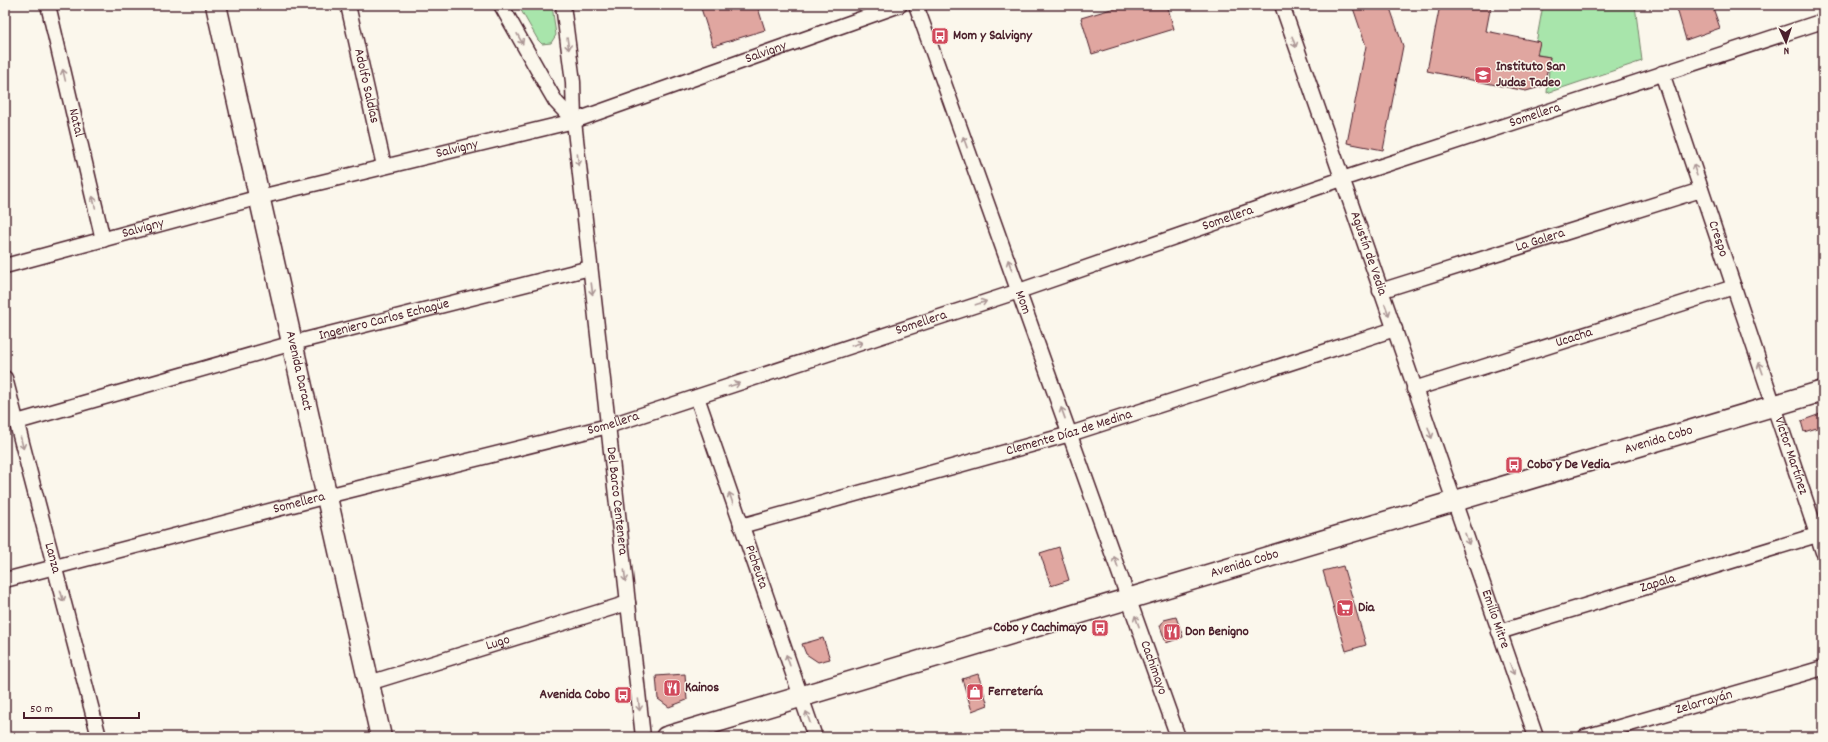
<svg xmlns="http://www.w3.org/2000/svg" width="1828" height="742" viewBox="0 0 1828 742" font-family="Dekko,sans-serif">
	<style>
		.green { fill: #a8e5ab; stroke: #79826b }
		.building { fill: #e0a6a0; stroke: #4a1f2b }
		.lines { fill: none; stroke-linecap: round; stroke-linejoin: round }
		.minor-casing { stroke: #4a1f2b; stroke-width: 17 }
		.secondary-casing { stroke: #4a1f2b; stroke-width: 23 }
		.minor { stroke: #fbf7ec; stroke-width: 14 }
		.secondary { stroke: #fbf7ec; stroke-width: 20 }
		.oneway { stroke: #ab9695 }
		.labels { text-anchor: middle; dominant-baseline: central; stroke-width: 3; stroke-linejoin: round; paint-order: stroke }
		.poi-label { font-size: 14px; font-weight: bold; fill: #4a1f2b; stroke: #fbf7ec; text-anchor: start }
		.street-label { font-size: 14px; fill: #4a1f2b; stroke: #fbf7ec }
	</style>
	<rect width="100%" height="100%" fill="#fbf7ec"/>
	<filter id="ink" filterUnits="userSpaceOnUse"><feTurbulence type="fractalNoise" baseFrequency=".025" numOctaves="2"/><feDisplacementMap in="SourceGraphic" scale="8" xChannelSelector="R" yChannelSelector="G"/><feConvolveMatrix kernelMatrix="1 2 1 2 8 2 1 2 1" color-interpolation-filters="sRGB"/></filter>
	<g filter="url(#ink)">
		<g class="green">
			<polygon points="518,5 552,5 556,35 551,43 542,44 538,40"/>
			<polygon points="1543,5 1635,5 1642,61 1547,93 1550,57 1534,54"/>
		</g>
		<g class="building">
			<polygon points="700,5 757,5 765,30 713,46"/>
			<polygon points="1125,5 1167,5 1174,29 1092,54 1081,18"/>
			<polygon points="1352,5 1389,5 1403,46 1383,150 1347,143 1366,46"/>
			<polygon points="1440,5 1491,5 1486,31 1540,42 1537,55 1550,57 1544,86 1526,91 1427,71"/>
			<polygon points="1676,5 1712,5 1720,28 1686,40"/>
			<polygon points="1823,413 1823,426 1804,432 1801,421"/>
			<polygon points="1059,547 1069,580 1051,586 1040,553"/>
			<polygon points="1343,566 1366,645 1346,651 1323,571"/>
			<polygon points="1176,617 1183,637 1166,643 1160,626 1164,620"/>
			<polygon points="823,638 830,659 818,662 806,654 802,644"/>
			<polygon points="685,674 687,700 669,707 658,699 656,676"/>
			<polygon points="978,674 988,705 972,711 962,679"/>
		</g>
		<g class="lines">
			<defs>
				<g id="minor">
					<path id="s1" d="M48,5L103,240"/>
					<path id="s2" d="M348,5L384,166"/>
					<polyline points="501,5 549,90 556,102 574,121"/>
					<path id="s3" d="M563,5L573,82L574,121L643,737"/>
					<path id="s4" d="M916,5L1178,737"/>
					<path id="s5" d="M1282,5L1536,737"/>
					<path id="s6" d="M1662,73L1823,552"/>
					<path id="s7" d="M5,266L260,197L574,121L900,5"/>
					<path id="s8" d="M1380,291L1701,190"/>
					<path id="s9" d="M5,378L99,737"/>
					<path id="s10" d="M1414,389L1734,287"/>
					<path id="s11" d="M697,397L815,737"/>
					<path id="s12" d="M17,422L293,343L590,268"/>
					<path id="s13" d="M741,526L1070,434L1395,329"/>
					<path id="s14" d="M5,580L327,496L608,426L1019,291L1342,179L1823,21"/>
					<path id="s15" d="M1499,632L1817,535"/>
					<path id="s16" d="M369,683L628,603"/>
					<path id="s17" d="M1585,737L1823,668"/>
				</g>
				<g id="secondary">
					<path id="s18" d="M216,5L381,737"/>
					<path id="s19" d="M666,737L1823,391"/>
				</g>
			</defs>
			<use href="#minor" class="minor-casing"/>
			<use href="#secondary" class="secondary-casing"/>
			<use href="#minor" class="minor"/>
			<use href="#secondary" class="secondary"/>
		</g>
		<defs><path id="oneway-shaft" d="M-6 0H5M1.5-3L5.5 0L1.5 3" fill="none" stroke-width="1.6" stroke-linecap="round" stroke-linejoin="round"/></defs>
		<g class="oneway">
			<use href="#oneway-shaft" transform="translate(520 39) rotate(61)"/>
			<use href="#oneway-shaft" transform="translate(1294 42) rotate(71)"/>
			<use href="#oneway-shaft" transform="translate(568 44) rotate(82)"/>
			<use href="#oneway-shaft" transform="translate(64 75) rotate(-103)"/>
			<use href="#oneway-shaft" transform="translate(965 142) rotate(-110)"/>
			<use href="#oneway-shaft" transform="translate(578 160) rotate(84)"/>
			<use href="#oneway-shaft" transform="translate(1695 170) rotate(-109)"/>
			<use href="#oneway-shaft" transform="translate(94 202) rotate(-103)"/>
			<use href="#oneway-shaft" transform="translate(1010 265) rotate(-110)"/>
			<use href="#oneway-shaft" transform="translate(592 289) rotate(83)"/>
			<use href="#oneway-shaft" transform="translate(981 303) rotate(-18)"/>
			<use href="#oneway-shaft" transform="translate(1387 310) rotate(69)"/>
			<use href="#oneway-shaft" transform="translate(857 344) rotate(-18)"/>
			<use href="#oneway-shaft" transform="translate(1761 368) rotate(-109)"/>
			<use href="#oneway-shaft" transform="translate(734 385) rotate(-18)"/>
			<use href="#oneway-shaft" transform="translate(1063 413) rotate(-110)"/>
			<use href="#oneway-shaft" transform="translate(1430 433) rotate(71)"/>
			<use href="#oneway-shaft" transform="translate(22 443) rotate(76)"/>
			<use href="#oneway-shaft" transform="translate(731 498) rotate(-109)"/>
			<use href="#oneway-shaft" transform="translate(1467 539) rotate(71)"/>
			<use href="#oneway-shaft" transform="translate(1116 562) rotate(-110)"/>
			<use href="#oneway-shaft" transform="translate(625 576) rotate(84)"/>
			<use href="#oneway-shaft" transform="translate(62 596) rotate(75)"/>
			<use href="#oneway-shaft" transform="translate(1137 621) rotate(-110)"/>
			<use href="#oneway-shaft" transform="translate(788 660) rotate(-109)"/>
			<use href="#oneway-shaft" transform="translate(1512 669) rotate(70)"/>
			<use href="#oneway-shaft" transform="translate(639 705) rotate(84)"/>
			<use href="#oneway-shaft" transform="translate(808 717) rotate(-110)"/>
		</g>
	</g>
	<defs>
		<symbol id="bus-square" viewBox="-11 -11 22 22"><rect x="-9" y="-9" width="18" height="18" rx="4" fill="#d1495b" stroke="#fbf7ec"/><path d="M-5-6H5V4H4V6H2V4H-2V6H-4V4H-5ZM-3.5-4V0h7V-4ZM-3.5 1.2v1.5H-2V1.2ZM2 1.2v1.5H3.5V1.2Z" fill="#fff"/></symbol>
		<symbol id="school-square" viewBox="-11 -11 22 22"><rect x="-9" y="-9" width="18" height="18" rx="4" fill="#d1495b" stroke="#fbf7ec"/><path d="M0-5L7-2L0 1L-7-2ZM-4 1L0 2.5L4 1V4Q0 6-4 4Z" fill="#fff"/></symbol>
		<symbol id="supermarket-square" viewBox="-11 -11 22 22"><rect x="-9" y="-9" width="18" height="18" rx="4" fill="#d1495b" stroke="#fbf7ec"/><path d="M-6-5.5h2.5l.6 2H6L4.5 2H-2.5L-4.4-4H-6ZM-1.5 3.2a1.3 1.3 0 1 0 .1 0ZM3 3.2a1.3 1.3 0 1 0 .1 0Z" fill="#fff"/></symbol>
		<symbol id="restaurant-square" viewBox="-11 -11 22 22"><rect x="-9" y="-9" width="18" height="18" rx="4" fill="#d1495b" stroke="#fbf7ec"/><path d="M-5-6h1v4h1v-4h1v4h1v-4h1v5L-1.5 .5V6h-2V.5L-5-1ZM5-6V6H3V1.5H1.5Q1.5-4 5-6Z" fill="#fff"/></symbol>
		<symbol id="shop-square" viewBox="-11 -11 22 22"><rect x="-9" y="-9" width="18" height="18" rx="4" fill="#d1495b" stroke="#fbf7ec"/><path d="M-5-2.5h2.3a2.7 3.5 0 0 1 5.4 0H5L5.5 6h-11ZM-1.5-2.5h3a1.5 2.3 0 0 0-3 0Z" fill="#fff"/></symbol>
	</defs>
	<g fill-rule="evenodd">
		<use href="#bus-square" x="930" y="26" width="20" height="20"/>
		<use href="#school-square" x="1473" y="65" width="20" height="20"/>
		<use href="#bus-square" x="1504" y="455" width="20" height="20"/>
		<use href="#supermarket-square" x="1335" y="598" width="20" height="20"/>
		<use href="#bus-square" x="1090" y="618" width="20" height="20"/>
		<use href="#restaurant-square" x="1162" y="622" width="20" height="20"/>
		<use href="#restaurant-square" x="662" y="678" width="20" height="20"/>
		<use href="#shop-square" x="965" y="682" width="20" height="20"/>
		<use href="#bus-square" x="613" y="685" width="20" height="20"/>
	</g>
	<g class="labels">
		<g class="poi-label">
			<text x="953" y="36">Mom y Salvigny</text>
			<text x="1496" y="67">Instituto San<tspan x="1496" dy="16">Judas Tadeo</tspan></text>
			<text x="1527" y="465">Cobo y De Vedia</text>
			<text x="1358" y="608">Dia</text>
			<text x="1087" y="628" text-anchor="end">Cobo y Cachimayo</text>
			<text x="1185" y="632">Don Benigno</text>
			<text x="685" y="688">Kainos</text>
			<text x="988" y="692">Ferretería</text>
			<text x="610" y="695" text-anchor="end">Avenida Cobo</text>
		</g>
		<g class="street-label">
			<text stroke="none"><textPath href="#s7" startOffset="791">Salvigny</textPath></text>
			<text stroke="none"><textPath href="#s2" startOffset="83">Adolfo Saldías</textPath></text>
			<text stroke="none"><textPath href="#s14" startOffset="1600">Somellera</textPath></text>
			<text stroke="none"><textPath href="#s1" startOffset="121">Natal</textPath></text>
			<text stroke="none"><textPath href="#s7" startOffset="467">Salvigny</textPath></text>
			<text stroke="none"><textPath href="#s14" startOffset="1276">Somellera</textPath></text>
			<text stroke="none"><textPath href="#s7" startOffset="143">Salvigny</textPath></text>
			<text stroke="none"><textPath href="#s6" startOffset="175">Crespo</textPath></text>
			<text stroke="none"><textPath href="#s8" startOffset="168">La Galera</textPath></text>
			<text stroke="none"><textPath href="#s5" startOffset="263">Agustín de Vedia</textPath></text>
			<text stroke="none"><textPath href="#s4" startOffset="316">Mom</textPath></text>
			<text stroke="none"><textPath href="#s12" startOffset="381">Ingeniero Carlos Echagüe</textPath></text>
			<text stroke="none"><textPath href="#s14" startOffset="952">Somellera</textPath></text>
			<text stroke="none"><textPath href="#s10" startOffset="168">Ucacha</textPath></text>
			<text stroke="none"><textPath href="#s18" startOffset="375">Avenida Daract</textPath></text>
			<text stroke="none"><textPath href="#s14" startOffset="628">Somellera</textPath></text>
			<text stroke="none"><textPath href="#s13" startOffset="341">Clemente Díaz de Medina</textPath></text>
			<text stroke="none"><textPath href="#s19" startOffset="1036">Avenida Cobo</textPath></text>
			<text stroke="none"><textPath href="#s6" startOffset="404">Víctor Martínez</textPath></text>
			<text stroke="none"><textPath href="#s3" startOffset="499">Del Barco Centenera</textPath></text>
			<text stroke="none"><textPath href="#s14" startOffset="304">Somellera</textPath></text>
			<text stroke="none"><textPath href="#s9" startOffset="186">Lanza</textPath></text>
			<text stroke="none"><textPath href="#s19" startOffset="604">Avenida Cobo</textPath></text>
			<text stroke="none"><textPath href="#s11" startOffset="180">Picheuta</textPath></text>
			<text stroke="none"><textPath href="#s15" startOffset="166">Zapala</textPath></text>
			<text stroke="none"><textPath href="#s5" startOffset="650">Emilio Mitre</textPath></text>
			<text stroke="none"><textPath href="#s16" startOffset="135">Lugo</textPath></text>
			<text stroke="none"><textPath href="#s4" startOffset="704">Cachimayo</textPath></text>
			<text stroke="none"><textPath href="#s17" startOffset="124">Zelarrayán</textPath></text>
		</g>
	</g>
	<rect width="1828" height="742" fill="none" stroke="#fbf7ec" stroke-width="20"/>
	<rect x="10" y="10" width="1808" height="722" fill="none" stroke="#4a1f2b" stroke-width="1.5" filter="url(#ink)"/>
	<g transform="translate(1786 42) rotate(177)" stroke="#fbf7ec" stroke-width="3" paint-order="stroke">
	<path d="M0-3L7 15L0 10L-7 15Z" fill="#4a1f2b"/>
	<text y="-6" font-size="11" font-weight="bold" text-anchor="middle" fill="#4a1f2b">N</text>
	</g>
	<path d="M24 712v6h115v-6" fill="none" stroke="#4a1f2b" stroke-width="2"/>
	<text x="30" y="712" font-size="12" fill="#4a1f2b" stroke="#fbf7ec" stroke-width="3" paint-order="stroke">50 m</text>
</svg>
